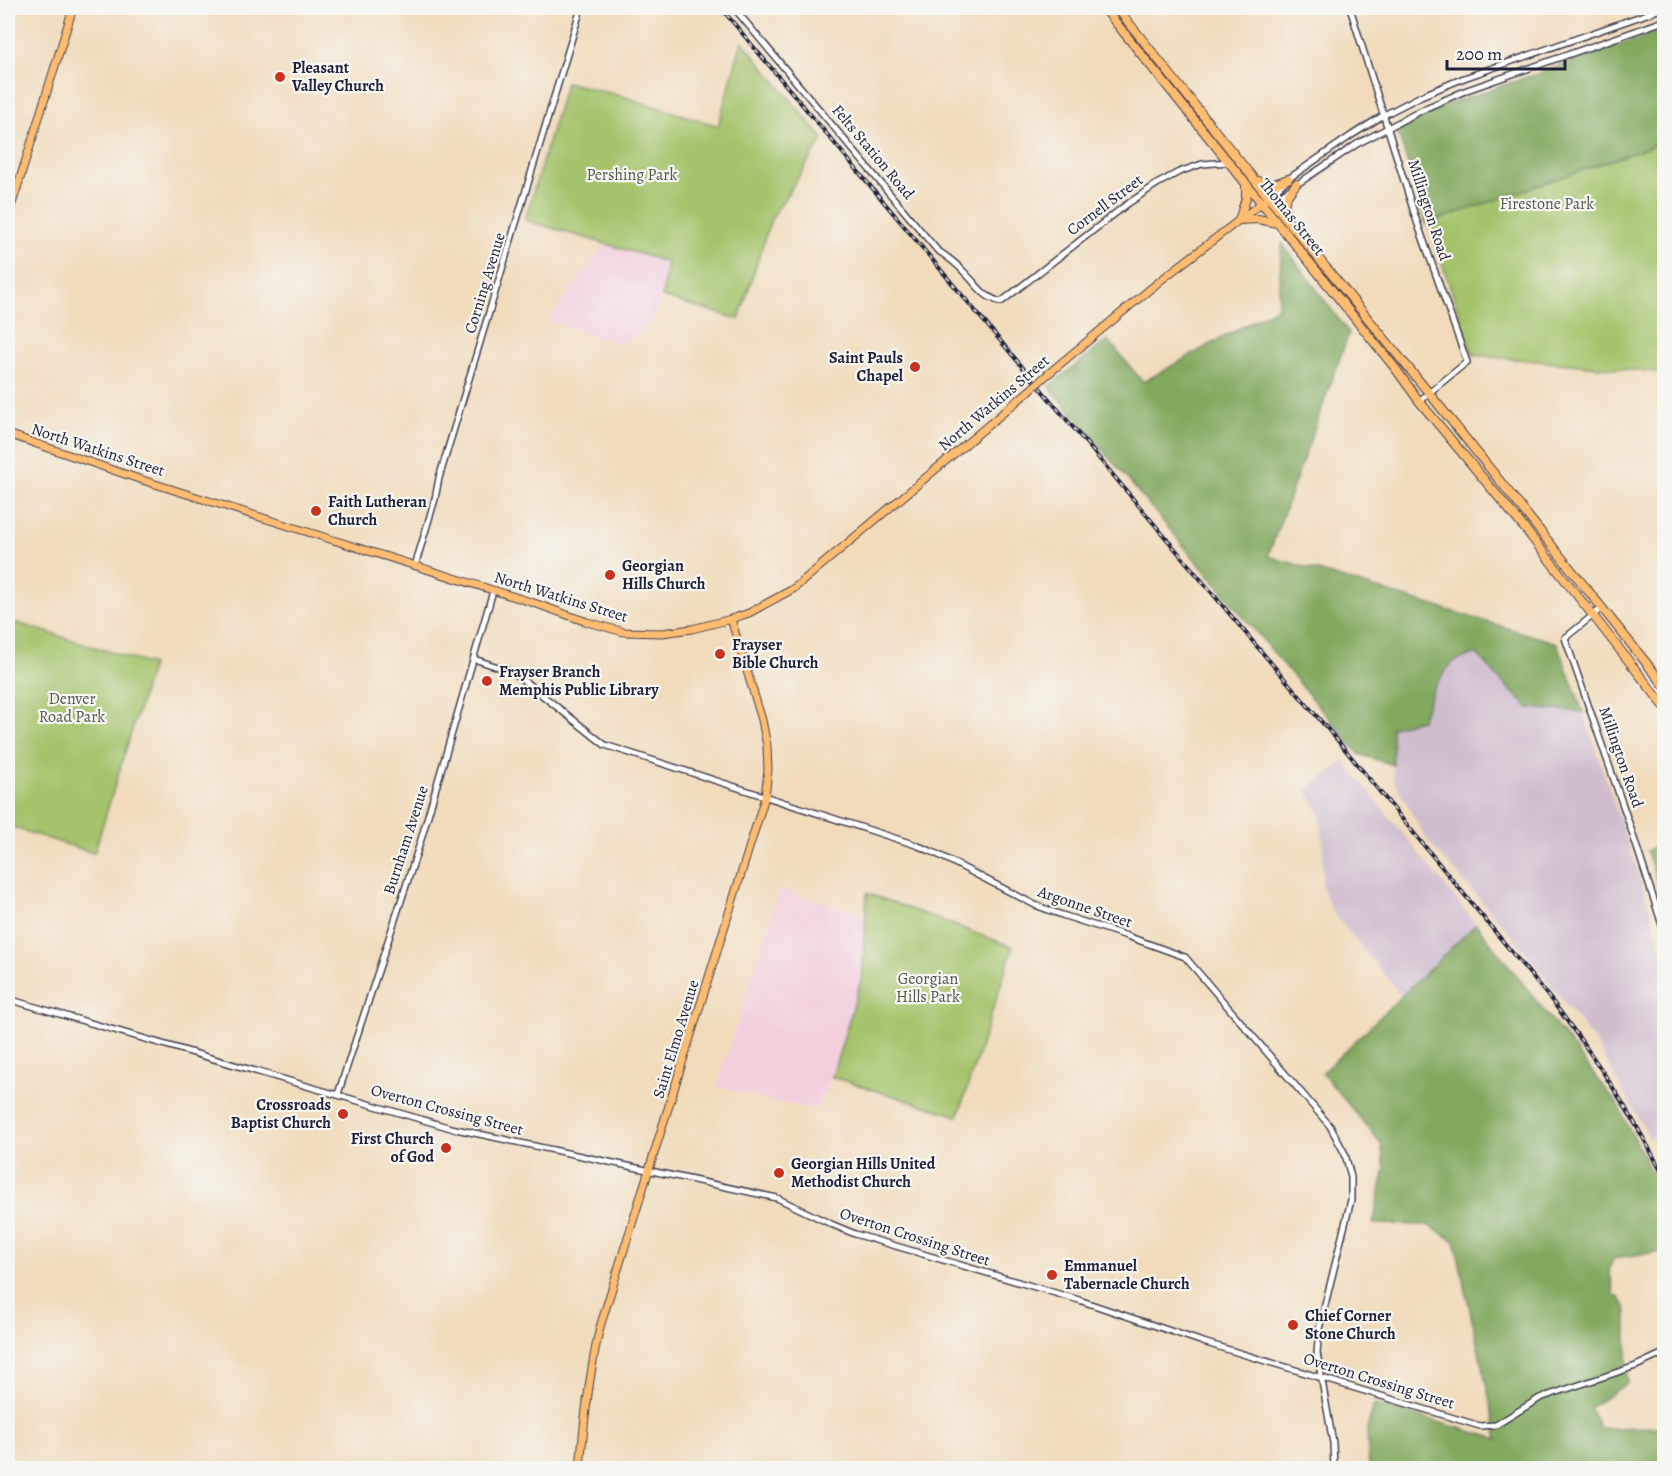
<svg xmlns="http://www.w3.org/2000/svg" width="1672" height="1476" viewBox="0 0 1672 1476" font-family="Alegreya,serif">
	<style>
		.built { fill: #f3cfde }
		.industrial { fill: #cfbdce }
		.green { fill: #a4c36b; stroke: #637253; stroke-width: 1.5 }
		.forest { fill: #83a95f; stroke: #52664d; stroke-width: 1.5 }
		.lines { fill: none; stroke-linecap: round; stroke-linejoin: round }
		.minor-casing { stroke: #413e4e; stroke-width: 8 }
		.major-casing { stroke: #413e4e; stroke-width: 9 }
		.highway-casing { stroke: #413e4e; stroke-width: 10 }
		.minor { stroke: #fff; stroke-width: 5 }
		.major { stroke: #febc71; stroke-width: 7 }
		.highway { stroke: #febc71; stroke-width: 8 }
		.rail-casing { stroke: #22223b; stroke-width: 4 }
		.rail { stroke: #f6f6f2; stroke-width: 1.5; stroke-dasharray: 4.5; stroke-linecap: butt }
		.major-bridge-casing { stroke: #413e4e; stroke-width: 9; stroke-linecap: butt }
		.major-bridge { stroke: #febc71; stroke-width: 7 }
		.poi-dot { fill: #c8321e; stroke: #f6f6f2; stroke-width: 2 }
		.labels { text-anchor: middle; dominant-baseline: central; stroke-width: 4.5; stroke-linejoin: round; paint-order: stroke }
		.poi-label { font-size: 16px; font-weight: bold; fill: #22223b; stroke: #f6f6f2; text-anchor: start }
		.street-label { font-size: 16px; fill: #22223b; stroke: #f6f6f2 }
		.park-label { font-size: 16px; fill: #505a4c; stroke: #f6f6f2 }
	</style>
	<rect width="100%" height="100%" fill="#f6f6f2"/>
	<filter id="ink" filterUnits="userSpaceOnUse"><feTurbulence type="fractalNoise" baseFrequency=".0167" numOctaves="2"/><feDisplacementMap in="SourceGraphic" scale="12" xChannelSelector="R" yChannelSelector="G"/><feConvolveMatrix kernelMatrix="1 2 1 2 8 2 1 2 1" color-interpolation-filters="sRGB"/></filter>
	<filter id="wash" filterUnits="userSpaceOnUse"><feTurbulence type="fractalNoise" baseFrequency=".008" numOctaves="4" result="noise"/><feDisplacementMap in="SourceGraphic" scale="24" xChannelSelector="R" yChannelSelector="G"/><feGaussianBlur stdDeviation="1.35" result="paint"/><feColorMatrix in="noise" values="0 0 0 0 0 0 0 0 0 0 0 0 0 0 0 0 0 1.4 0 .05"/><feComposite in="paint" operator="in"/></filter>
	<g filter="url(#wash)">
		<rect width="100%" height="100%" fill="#f1dbbb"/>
		<g class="built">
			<polygon points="605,244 667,262 662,297 651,324 638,335 619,344 548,320"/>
			<polygon points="780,889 866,915 862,977 832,1077 819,1107 810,1108 771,1101 717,1086"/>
		</g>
		<g class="industrial">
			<polygon points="1476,653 1501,681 1529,708 1583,712 1646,896 1664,958 1664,1129 1650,1139 1596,1043 1516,940 1426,839 1393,779 1392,727 1421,720 1434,688 1451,663"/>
			<polygon points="1344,761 1476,924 1402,996 1331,910 1322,886 1323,845 1320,815 1307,790"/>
		</g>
		<g class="green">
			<polygon points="1664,31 1664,373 1473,355 1398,132"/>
			<polygon points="742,41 823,139 771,219 739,319 662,297 667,262 525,220 566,82 625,97 718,126"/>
			<polygon points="8,620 152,665 94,853 8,826"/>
			<polygon points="867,893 1013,947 958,1116 832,1077 862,977"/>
		</g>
		<g class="forest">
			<polygon points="1664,30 1664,142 1426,224 1398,132 1446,105"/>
			<polygon points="1282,243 1349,333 1268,556 1557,643 1583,712 1529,708 1501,681 1476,653 1451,663 1434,688 1421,720 1392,727 1393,765 1359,754 1049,386 1108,340 1143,382 1278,307"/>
			<polygon points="1664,841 1664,904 1647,851"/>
			<polygon points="1476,924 1616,1102 1664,1198 1664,1251 1614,1258 1609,1268 1614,1294 1620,1298 1627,1311 1627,1383 1590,1408 1600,1428 1664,1427 1664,1468 1369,1468 1367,1429 1374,1404 1498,1439 1455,1241 1428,1225 1373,1224 1385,1168 1381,1143 1322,1073"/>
		</g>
	</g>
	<g filter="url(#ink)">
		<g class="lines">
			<defs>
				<g id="minor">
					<path d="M734,8L937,250C948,257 958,265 967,275C980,288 982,296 1001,302L1126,205L1157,184L1179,172L1202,164L1230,162"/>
					<polyline points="1350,8 1416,219 1467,362 1419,401"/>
					<polyline points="1271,197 1281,195 1357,144 1426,108 1467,90 1664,21"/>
					<polyline points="1269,198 1278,188 1288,179 1352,135 1384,115 1421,96 1464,78 1664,8"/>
					<polyline points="415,566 435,499 439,478 581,8"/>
					<polyline points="1602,608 1565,638 1629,823 1664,931"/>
					<polyline points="474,659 513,672 605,745 916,845 933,852 1035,905 1062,915 1127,936 1185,957 1330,1126 1345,1154 1351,1177 1351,1200 1319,1329 1317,1353 1333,1443 1334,1468"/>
					<polyline points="8,999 451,1128 777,1198 831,1224 855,1234 1079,1300 1203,1342 1480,1426 1496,1425 1540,1398 1636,1366 1664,1353"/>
					<polyline points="338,1094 420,843 493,591"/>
				</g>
				<g id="major">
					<polyline points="8,214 14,198 73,8"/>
					<polyline points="1048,374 1161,280 1264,201"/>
					<polyline points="8,434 139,479 534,603 587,622 624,632 662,633 692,629 731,619 749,613 793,589 1029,391"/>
					<path d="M580,1468C584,1421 589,1374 600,1327L765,797L768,770L767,746L762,720L731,619"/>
				</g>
				<g id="highway">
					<polyline points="1104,8 1395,368 1419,401 1525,529 1664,706"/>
					<polyline points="1117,8 1269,198 1429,393 1664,685"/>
					<polyline points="1258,181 1269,186 1288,179"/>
					<polyline points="1246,184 1246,198 1239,220 1258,219 1277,223"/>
					<path d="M1287,217C1281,201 1286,197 1296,184"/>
				</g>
			</defs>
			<use href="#minor" class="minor-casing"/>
			<use href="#major" class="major-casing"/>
			<use href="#highway" class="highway-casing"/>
			<use href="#minor" class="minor"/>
			<use href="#major" class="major"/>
			<use href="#highway" class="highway"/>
			<defs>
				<path id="rail" d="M721,8L1254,643L1338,741L1552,1001C1595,1057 1633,1115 1664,1177"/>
			</defs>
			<use href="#rail" class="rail-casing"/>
			<use href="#rail" class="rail"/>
			<defs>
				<polyline id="major-bridge" points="1029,391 1048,374"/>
			</defs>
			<use href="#major-bridge" class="major-bridge-casing"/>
			<use href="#major-bridge" class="major-bridge"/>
		</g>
	</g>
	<g class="poi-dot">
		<circle cx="280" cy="77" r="6"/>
		<circle cx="915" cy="367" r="6"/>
		<circle cx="316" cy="511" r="6"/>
		<circle cx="610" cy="575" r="6"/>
		<circle cx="720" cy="654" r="6"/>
		<circle cx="487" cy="681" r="6"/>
		<circle cx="343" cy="1114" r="6"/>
		<circle cx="446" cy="1148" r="6"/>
		<circle cx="779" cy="1173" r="6"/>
		<circle cx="1052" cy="1275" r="6"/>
		<circle cx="1293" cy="1325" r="6"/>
	</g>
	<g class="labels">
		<g class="poi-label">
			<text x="292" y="68">Pleasant<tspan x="292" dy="18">Valley Church</tspan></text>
			<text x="903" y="358" text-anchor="end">Saint Pauls<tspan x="903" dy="18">Chapel</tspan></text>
			<text x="328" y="502">Faith Lutheran<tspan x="328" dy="18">Church</tspan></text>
			<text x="622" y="566">Georgian<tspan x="622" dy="18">Hills Church</tspan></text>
			<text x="732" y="645">Frayser<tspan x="732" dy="18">Bible Church</tspan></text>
			<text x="499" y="672">Frayser Branch<tspan x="499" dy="18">Memphis Public Library</tspan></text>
			<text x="331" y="1105" text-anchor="end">Crossroads<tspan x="331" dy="18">Baptist Church</tspan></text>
			<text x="434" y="1139" text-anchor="end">First Church<tspan x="434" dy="18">of God</tspan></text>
			<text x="791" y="1164">Georgian Hills United<tspan x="791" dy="18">Methodist Church</tspan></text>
			<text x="1064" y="1266">Emmanuel<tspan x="1064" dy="18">Tabernacle Church</tspan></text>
			<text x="1305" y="1316">Chief Corner<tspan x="1305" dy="18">Stone Church</tspan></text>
		</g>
		<g class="street-label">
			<text transform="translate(873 152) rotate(50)">Felts Station Road</text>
			<text transform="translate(1105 205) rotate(-37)">Cornell Street</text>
			<text transform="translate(1429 210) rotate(72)">Millington Road</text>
			<text transform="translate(1292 217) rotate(51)">Thomas Street</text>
			<text transform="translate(485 283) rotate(-73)">Corning Avenue</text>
			<text transform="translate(994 403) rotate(-40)">North Watkins Street</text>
			<text transform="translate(98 450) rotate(18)">North Watkins Street</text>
			<text transform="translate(561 597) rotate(17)">North Watkins Street</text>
			<text transform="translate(1621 757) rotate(71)">Millington Road</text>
			<text transform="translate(406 840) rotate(-72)">Burnham Avenue</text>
			<text transform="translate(1085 907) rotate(19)">Argonne Street</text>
			<text transform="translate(676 1039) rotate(-73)">Saint Elmo Avenue</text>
			<text transform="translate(447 1110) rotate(15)">Overton Crossing Street</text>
			<text transform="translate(915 1237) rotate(18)">Overton Crossing Street</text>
			<text transform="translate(1379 1381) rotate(17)">Overton Crossing Street</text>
		</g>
		<g class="park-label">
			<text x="632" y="175">Pershing Park</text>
			<text x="1547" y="204">Firestone Park</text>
			<text x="72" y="699">Denver<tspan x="72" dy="18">Road Park</tspan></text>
			<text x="928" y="979">Georgian<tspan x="928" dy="18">Hills Park</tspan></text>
		</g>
	</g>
	<rect width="1672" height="1476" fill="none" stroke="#f6f6f2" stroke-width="30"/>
	<path d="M1447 60v9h118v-9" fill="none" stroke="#22223b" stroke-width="3"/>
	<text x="1456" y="60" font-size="18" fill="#22223b" stroke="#f6f6f2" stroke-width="4.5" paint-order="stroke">200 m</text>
</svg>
